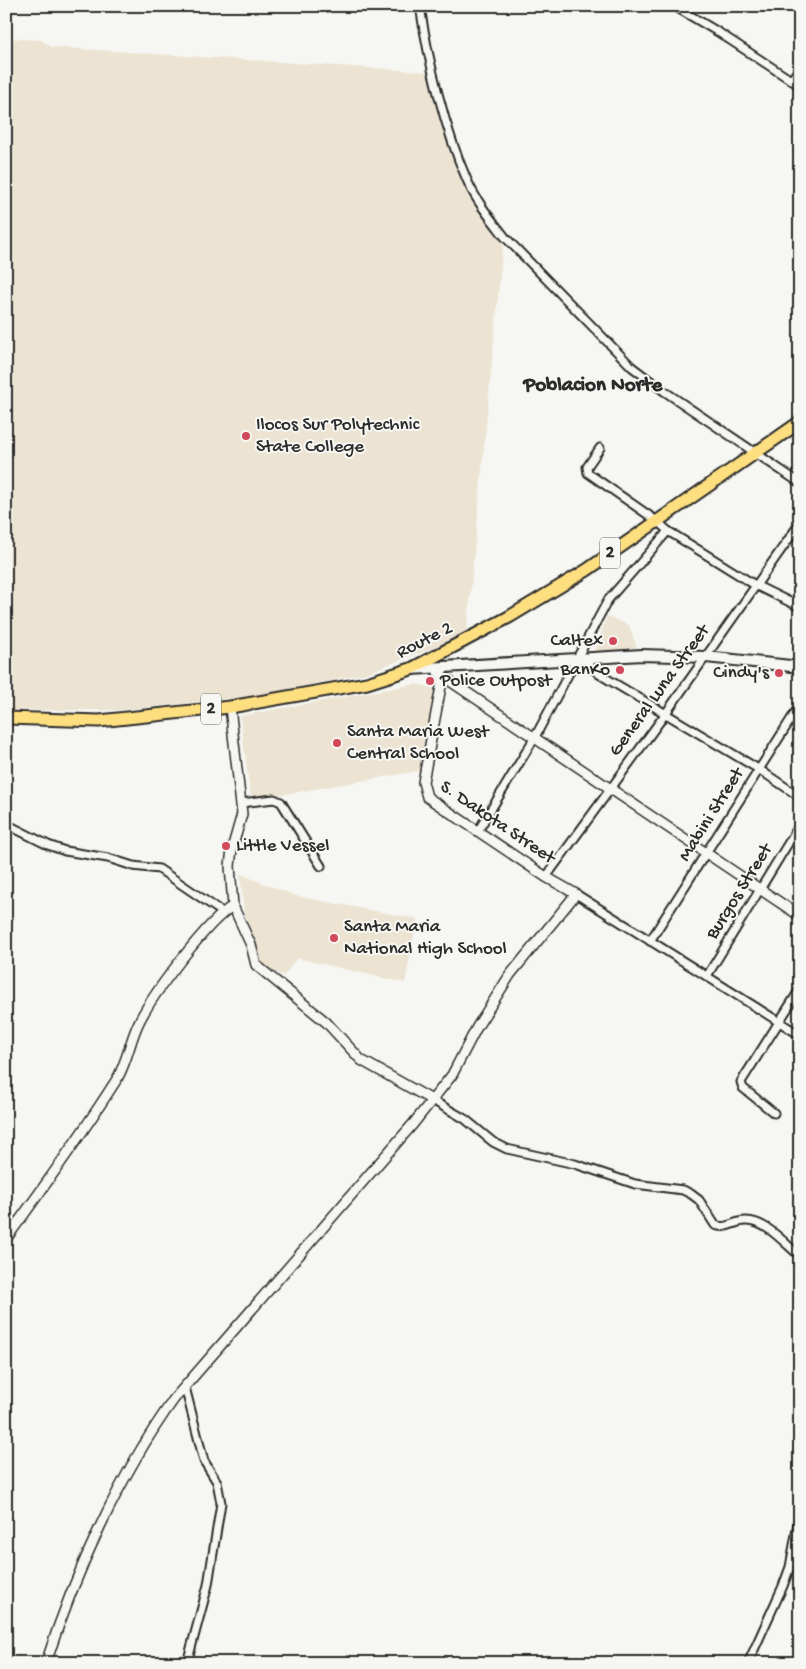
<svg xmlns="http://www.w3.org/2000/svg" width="806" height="1669" viewBox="0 0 806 1669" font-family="'Gochi Hand',sans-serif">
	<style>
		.built { fill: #ece3d2 }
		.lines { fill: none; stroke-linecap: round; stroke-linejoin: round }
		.minor-casing { stroke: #2b2b2b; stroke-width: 11 }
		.tertiary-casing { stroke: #2b2b2b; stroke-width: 12 }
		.secondary-casing { stroke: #2b2b2b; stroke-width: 14 }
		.trunk-casing { stroke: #2b2b2b; stroke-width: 15 }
		.minor { stroke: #f6f6f2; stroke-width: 7 }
		.tertiary { stroke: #f6f6f2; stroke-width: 9 }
		.secondary { stroke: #f6f6f2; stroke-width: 10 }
		.trunk { stroke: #fedf80; stroke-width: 11 }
		.poi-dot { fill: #d1495b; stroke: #f6f6f2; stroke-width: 2 }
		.labels { text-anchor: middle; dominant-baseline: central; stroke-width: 4; stroke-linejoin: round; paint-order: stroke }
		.shield { fill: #f6f6f2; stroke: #686867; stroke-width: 1 }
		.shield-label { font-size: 18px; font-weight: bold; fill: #2b2b2b }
		.poi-label { font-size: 19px; fill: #2b2b2b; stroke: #f6f6f2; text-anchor: start }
		.street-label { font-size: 19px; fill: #2b2b2b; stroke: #f6f6f2 }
		.quarter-label { font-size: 21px; font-weight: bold; fill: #2b2b2b; stroke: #f6f6f2 }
	</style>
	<rect width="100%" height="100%" fill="#f6f6f2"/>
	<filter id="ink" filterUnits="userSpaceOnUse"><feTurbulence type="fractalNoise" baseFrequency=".02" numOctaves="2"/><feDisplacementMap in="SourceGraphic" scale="10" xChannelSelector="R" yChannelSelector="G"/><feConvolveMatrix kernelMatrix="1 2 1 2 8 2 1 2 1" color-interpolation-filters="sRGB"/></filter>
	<g filter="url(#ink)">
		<g class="built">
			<polygon points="6,38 41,40 51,47 430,72 444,124 466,187 503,243 467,630 446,643 366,673 263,695 124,710 6,710"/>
			<polygon points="607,616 629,625 638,652 593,656"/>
			<polygon points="416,684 440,690 424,770 251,800 240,716"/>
			<polygon points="240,874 296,896 417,919 405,983 297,958 284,976 264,967 244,912"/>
		</g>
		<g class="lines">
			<defs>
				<g id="minor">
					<path d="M420,6C428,60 445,130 467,180C476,201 491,219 505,237L632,367L664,391L800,483"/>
					<polyline points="674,6 718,32 800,86"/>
					<polyline points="791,80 800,68"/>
					<polyline points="600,448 587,467 588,473 657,521 668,531 755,585 800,607"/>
					<polyline points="583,659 599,674 760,770 800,797"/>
					<polyline points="241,803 274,799 281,802 321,866"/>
					<polyline points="6,824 48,845 65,851 108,858 133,866 159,869 222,912"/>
					<polyline points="478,831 535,737 608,600 668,531"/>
					<polyline points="546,877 666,713 800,523"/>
					<polyline points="576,894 800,1035"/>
					<polyline points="650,941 800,705"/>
					<polyline points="707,976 800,824"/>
					<path d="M432,1100L465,1119L493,1142L507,1149L575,1164L635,1184L683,1190L691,1194L699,1200L715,1225C727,1230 734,1221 745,1221C766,1220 785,1244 800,1256"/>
					<polyline points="774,1113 743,1088 741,1082 800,989"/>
					<polyline points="185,1387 204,1461 217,1482 221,1503 208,1585 187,1663"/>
					<polyline points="748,1663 783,1586 790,1567 800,1512"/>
				</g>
				<g id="tertiary">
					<polyline points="438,673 800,916"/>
					<polyline points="230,707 242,814 232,849 230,866 233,906 251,945 256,965 326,1022 361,1060 432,1100"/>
					<path d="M6,1239C44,1187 82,1134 117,1079C128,1060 130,1039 140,1020C153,994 209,919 233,906"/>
					<path d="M46,1663C74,1575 120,1474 174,1399L413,1124L452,1075L477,1027L510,975L576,894L546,877L427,797L423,782L443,676"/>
				</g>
				<polyline id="secondary" points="411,669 642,655 706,657 800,667"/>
				<polyline id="trunk" points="6,718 99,721 230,707 367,683 411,669 509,617 587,570 800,422"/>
			</defs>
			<use href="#minor" class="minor-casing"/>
			<use href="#tertiary" class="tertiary-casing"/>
			<use href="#secondary" class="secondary-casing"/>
			<use href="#trunk" class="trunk-casing"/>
			<use href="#minor" class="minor"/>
			<use href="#tertiary" class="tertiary"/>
			<use href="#secondary" class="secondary"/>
			<use href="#trunk" class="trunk"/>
		</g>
	</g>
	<g class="poi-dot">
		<circle cx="246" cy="436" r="5"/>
		<circle cx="613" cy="641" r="5"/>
		<circle cx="620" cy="670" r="5"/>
		<circle cx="779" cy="673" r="5"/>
		<circle cx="430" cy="681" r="5"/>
		<circle cx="337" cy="743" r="5"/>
		<circle cx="226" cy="846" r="5"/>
		<circle cx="334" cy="938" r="5"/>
	</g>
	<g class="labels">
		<g class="shield">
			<rect x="600" y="537.5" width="20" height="31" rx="4"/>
			<rect x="201" y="693.5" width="20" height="31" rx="4"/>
		</g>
		<g class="shield-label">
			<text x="610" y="553">2</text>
			<text x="211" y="709">2</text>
		</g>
		<g class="poi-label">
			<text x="256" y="425">Ilocos Sur Polytechnic<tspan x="256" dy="22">State College</tspan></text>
			<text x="603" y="641" text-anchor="end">Caltex</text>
			<text x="610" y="670" text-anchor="end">BanKo</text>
			<text x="769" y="673" text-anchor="end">Cindy's</text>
			<text x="440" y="681">Police Outpost</text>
			<text x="347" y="732">Santa Maria West<tspan x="347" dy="22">Central School</tspan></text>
			<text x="236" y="846">Little Vessel</text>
			<text x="344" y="927">Santa Maria<tspan x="344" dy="22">National High School</tspan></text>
		</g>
		<g class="street-label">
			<text transform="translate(425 641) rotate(-27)">Route 2</text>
			<text transform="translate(660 691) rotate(-54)">General Luna Street</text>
			<text transform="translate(712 815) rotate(-58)">Mabini Street</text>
			<text transform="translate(497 823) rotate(34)">S. Dakota Street</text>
			<text transform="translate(740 892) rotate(-58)">Burgos Street</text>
		</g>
		<g class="quarter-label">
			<text x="593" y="386">Poblacion Norte</text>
		</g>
	</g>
	<rect width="806" height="1669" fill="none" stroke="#f6f6f2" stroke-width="25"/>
	<rect x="12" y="12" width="781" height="1644" fill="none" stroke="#2b2b2b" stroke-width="2" filter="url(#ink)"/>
</svg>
